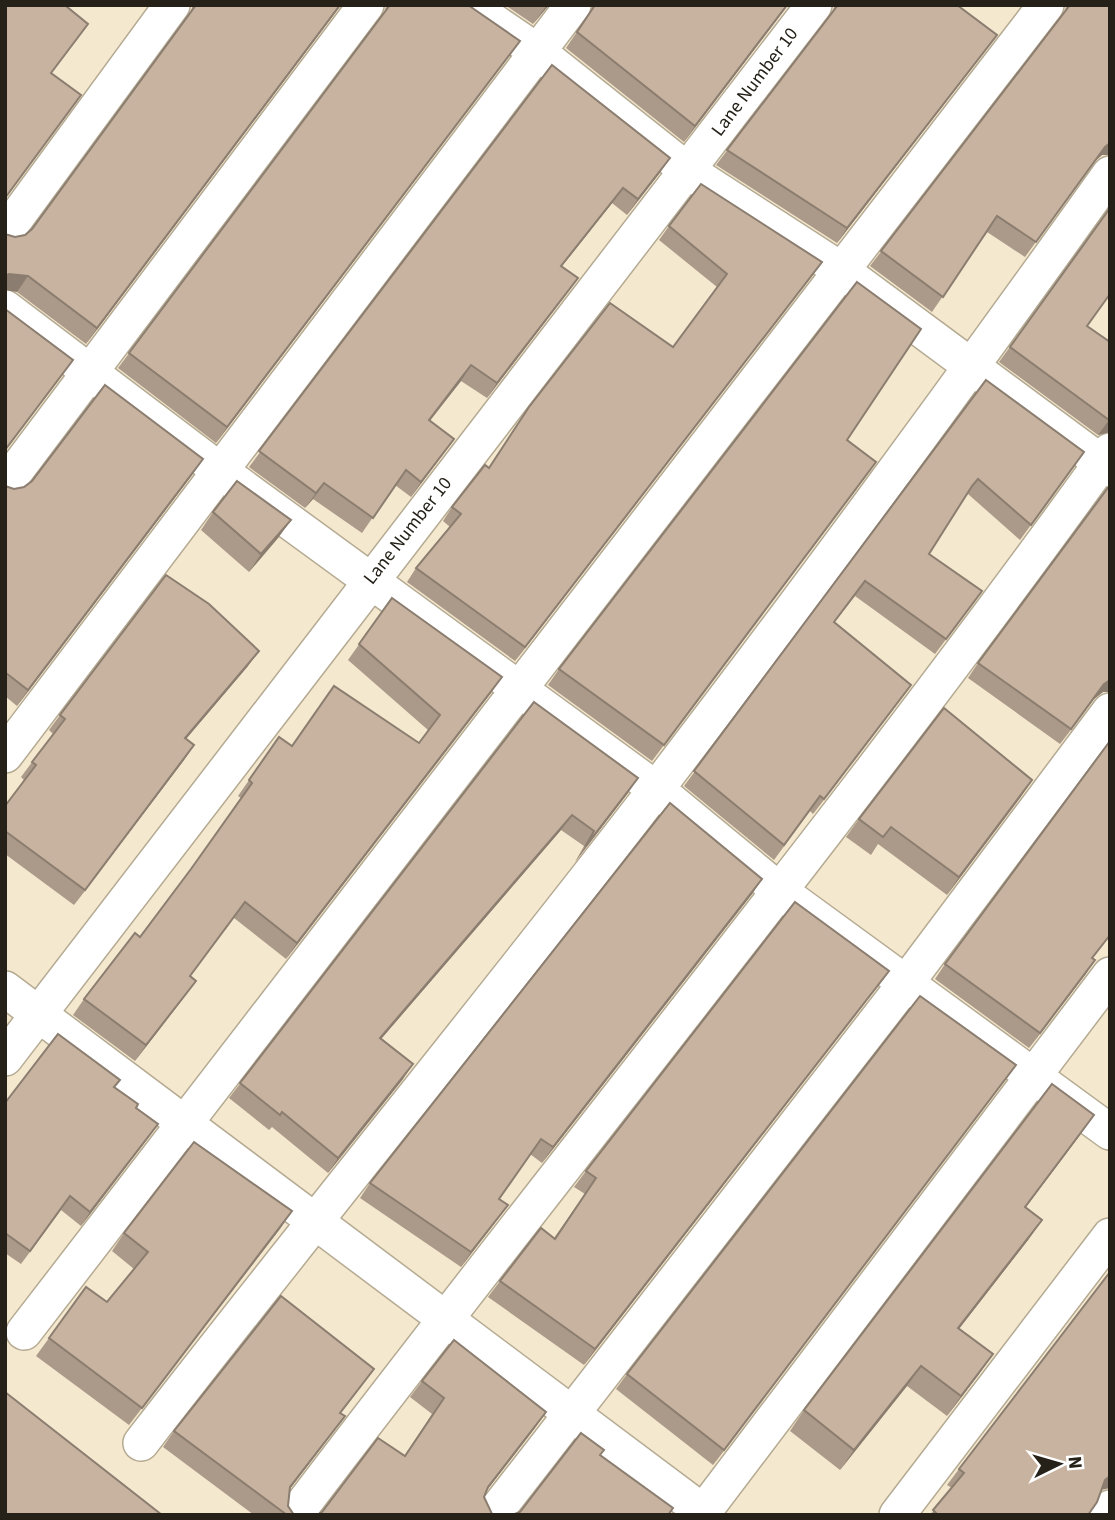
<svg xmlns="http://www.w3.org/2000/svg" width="1115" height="1520" viewBox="0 0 1115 1520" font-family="'Source Sans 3',sans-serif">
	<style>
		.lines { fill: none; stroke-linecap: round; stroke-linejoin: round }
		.minor-casing { stroke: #b5aa92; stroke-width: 38 }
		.minor { stroke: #fff; stroke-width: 35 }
		.wall { fill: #ab9a89 }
		.shaded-wall { fill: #8b7d6f }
		.building { fill: #c7b39f; stroke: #8b7d6f; stroke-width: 2 }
		.labels { text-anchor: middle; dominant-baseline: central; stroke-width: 5; stroke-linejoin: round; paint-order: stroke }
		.street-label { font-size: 19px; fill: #252118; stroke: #fff }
	</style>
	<rect width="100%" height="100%" fill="#f4e8cf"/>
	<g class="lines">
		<defs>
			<g id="minor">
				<polyline points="469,5 538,52 688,171 841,270 1110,469"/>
				<polyline points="5,233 172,5"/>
				<polyline points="5,308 219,470 656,789 781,892 1110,1132"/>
				<polyline points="5,485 366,5"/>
				<polyline points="5,755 573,5"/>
				<polyline points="5,989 707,1515"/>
				<polyline points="5,1058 814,5"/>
				<polyline points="24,1332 1046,5"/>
				<path d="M141,1443C311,1223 488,1008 657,788C812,586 962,381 1110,174"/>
				<path d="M295,1515C565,1159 849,814 1110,451"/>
				<polyline points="493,1515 906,983 1110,711"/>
				<polyline points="701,1515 1110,975"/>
				<polyline points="897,1515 1110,1236"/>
				<polyline points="1105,1515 1110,1508"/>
			</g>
		</defs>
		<use href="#minor" class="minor-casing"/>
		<use href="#minor" class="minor"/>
	</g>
	<g class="wall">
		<polygon points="192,5 341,5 86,344 17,292 15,237 25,235 32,229 189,15 192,8"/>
		<polygon points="385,5 468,5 520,41 216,443 118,368 383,15 386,7"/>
		<polygon points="505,5 549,5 533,24"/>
		<polygon points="592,5 788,5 684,142 566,48 593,8"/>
		<polygon points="835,5 958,5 997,35 837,243 716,165 831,15"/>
		<polygon points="1065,5 1110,5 1110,155 1102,155 1094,162 1025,257 987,232 932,312 870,266 1063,15 1066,7"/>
		<polygon points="552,65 670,158 627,215 612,203 562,266 567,293 487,398 461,381 430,421 443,454 411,497 395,485 362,533 313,499 305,508 249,467"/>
		<polygon points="1110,208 1087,326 1110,342 1110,432 1098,435 999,362"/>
		<polygon points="669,226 812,275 515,661 407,582 416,568 450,527 443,521 452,507 673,347 717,287 659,240"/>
		<polygon points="986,380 1084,452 1020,540 968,494 964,498 929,554 971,606 935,654 855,596 834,623 911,685 813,814 810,811 774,860 684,786"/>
		<polygon points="876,462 652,761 548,685 559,669"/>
		<polygon points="192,475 17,706 5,696 5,486 14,489"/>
		<polygon points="213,512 291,520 278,538 249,572 201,530"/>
		<polygon points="392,598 502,677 286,959 234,918 190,976 196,981 135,1061 73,1015 84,999 140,937 191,869 241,798 238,796 279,737 292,746 419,743 428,730 348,660"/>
		<polygon points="978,663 1103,692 1094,699 1060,744 968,678"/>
		<polygon points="248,666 186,739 184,760 74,905 5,854 5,806 24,780 21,777 53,734 49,730 60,715"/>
		<polygon points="534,702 628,793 575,862 584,846 561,830 381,1039 403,1079 328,1173 272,1127 269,1130 229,1098"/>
		<polygon points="1032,780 947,895 878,844 871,855 846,837 859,819"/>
		<polygon points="762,879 752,894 542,1163 530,1154 499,1199 508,1205 461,1267 360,1198 370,1183"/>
		<polygon points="1110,936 1093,958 1095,960 1085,975 1029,1048 935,979 945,964"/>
		<polygon points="889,971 877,987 584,1365 488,1297 500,1281 554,1238 585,1194 574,1187 586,1171"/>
		<polygon points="1005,1080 713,1465 616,1389 627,1374"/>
		<polygon points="114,1087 136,1108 158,1124 81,1226 61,1210 21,1264 5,1253 5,1103"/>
		<polygon points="1080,1135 1026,1207 1042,1220 1028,1240 959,1329 979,1374 947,1416 907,1386 840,1470 790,1431 804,1410"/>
		<polygon points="292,1211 129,1425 36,1356 86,1287 107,1302 134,1269 112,1251 124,1233"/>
		<polygon points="374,1369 341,1413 333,1432 290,1489 288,1506 294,1515 254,1515 163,1447 174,1431"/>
		<polygon points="422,1381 546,1412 487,1490 484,1497 492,1514 405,1456 432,1414 410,1397"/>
		<polygon points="959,1469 1101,1490 1088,1515 930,1515 952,1488 947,1485"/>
	</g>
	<g class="shaded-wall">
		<polygon points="340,5 341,5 86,344 97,328"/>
		<polygon points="547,5 549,5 533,24"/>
		<polygon points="787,5 788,5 684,142 695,126"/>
		<polygon points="997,35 986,50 837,243 847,228"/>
		<polygon points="520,41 509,56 216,443 227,427"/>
		<polygon points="1110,143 1110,155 1102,155 1094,162 1025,257 1105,147"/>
		<polygon points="670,158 659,174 627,215 638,199"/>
		<polygon points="623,188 612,203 550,281 561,266"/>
		<polygon points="822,262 812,275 515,661 525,647"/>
		<polygon points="9,274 28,276 17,292 5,290 5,276"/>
		<polygon points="578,278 567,293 487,398 497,383"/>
		<polygon points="471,365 461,381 418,435 429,420"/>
		<polygon points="1109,420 1110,420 1110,432 1098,435"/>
		<polygon points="454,439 443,454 411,497 421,482"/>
		<polygon points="203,459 192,475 17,706 28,690"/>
		<polygon points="876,462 864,479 652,761 664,745"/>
		<polygon points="324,483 313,499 305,508 316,493"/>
		<polygon points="291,520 278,538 249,572 261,554"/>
		<polygon points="259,651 248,666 174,753 185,738"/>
		<polygon points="502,677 491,693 286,959 297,943"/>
		<polygon points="1110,680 1110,692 1103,692 1094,699 1060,744 1104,684"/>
		<polygon points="911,685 900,700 813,814 824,799"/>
		<polygon points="194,745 184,760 74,905 85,890"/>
		<polygon points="638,778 628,793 575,862 585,847"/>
		<polygon points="1032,780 1020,798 947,895 959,877"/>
		<polygon points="572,815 561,830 369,1053 380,1038"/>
		<polygon points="762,879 752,894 542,1163 553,1147"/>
		<polygon points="1095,960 1085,975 1029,1048 1040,1033"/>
		<polygon points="889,971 877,987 584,1365 595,1349"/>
		<polygon points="196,981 185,996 135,1061 146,1045"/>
		<polygon points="413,1064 403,1079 328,1173 338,1158"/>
		<polygon points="1016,1065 1005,1080 713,1465 724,1450"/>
		<polygon points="1094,1115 1080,1135 1011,1227 1025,1207"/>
		<polygon points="158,1124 149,1137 81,1226 90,1212"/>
		<polygon points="508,1205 497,1220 461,1267 471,1252"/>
		<polygon points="292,1211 280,1229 129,1425 142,1408"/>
		<polygon points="1042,1220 1028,1240 944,1348 958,1328"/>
		<polygon points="993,1354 979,1374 947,1416 961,1396"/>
		<polygon points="921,1366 907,1386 840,1470 854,1450"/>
		<polygon points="546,1412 535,1428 477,1503 488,1487"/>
		<polygon points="345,1416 333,1432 279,1503 290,1487"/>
		<polygon points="1110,1476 1110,1488 1101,1490 1105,1480"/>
	</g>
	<g class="building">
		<polygon points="5,5 66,5 66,6 88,24 51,73 81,95 5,198"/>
		<polygon points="196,5 340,5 97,328 28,276 9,274 5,276 5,234 15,237 25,235 32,229"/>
		<polygon points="390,5 468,5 520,41 227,427 129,353"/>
		<polygon points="595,5 787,5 695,126 577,32"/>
		<polygon points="838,5 957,5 997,35 847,228 727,150"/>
		<polygon points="1070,5 1110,5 1110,143 1105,147 1036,242 997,216 943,297 881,251"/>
		<polygon points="552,65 670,158 638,199 623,188 561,266 578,278 497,383 471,365 429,420 454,439 421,482 406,470 373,518 324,483 316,493 259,451"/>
		<polygon points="701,184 822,262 525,647 416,568 461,514 452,507 485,465 489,468 529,407 610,303 673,347 727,274 669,226"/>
		<polygon points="1110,208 1110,294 1087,326 1110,342 1110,420 1109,420 1010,347"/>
		<polygon points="857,282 921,329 847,440 876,462 664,745 559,669"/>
		<polygon points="5,309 73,360 5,450"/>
		<polygon points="986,380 1084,452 1031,525 978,479 972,486 929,554 982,591 946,639 865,581 834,622 911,685 824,799 820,796 784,845 694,771"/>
		<polygon points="105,385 203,459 28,690 6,673 5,674 5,486 14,489 24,487 32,481"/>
		<polygon points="237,481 291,520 261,554 213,512"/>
		<polygon points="1110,485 1110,680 1104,684 1071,729 978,663"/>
		<polygon points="166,575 209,604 259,651 185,738 194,745 85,890 5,831 5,806 36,765 32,762 65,719 60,715"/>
		<polygon points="392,598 502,677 297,943 245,902 190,976 196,981 146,1045 84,999 135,933 140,937 191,869 252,783 249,780 279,737 292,746 334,686 419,743 440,715 359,644"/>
		<polygon points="534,702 638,778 585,847 594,831 572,815 380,1038 413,1064 338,1158 282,1112 280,1115 240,1083"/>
		<polygon points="944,708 1032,780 959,877 891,827 883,837 859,819"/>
		<polygon points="1110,741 1110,935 1092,958 1095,960 1040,1033 945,964"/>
		<polygon points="670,803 762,879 553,1147 541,1139 499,1199 508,1205 471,1252 370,1183"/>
		<polygon points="795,902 889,971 595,1349 500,1281 541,1228 555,1239 596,1178 586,1171"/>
		<polygon points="920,996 1016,1065 724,1450 627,1374"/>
		<polygon points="58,1034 120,1080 114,1087 138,1104 136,1108 158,1124 90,1212 70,1196 30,1251 5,1233 5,1103"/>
		<polygon points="1052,1084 1094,1115 1025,1207 1042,1220 958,1328 993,1354 961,1396 921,1366 854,1450 804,1410"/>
		<polygon points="194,1142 292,1211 142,1408 49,1338 86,1287 107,1302 148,1252 124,1233"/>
		<polygon points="1110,1272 1110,1476 1105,1480 1097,1502 1088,1515 938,1515 933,1510 964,1473 959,1469"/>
		<polygon points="281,1296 374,1369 340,1413 345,1416 290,1487 288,1506 294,1515 287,1515 174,1431"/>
		<polygon points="454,1340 546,1412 488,1487 484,1497 492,1514 493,1515 317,1515 322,1512 378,1438 405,1456 444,1398 422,1381"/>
		<polygon points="5,1392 162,1515 5,1515"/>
		<polygon points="581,1433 604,1450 600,1455 673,1508 668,1515 512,1515 520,1512"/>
	</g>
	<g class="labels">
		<g class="street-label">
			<text transform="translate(755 82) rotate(-53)">Lane Number 10</text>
			<text transform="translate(408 531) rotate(-52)">Lane Number 10</text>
		</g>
	</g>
	<rect width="1115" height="1520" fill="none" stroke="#252118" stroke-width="14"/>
	<g transform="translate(1059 1464) rotate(85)" stroke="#ffffff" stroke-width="5" paint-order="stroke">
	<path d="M0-5L12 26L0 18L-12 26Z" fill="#252118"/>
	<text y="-10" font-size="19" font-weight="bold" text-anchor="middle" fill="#252118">N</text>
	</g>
</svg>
